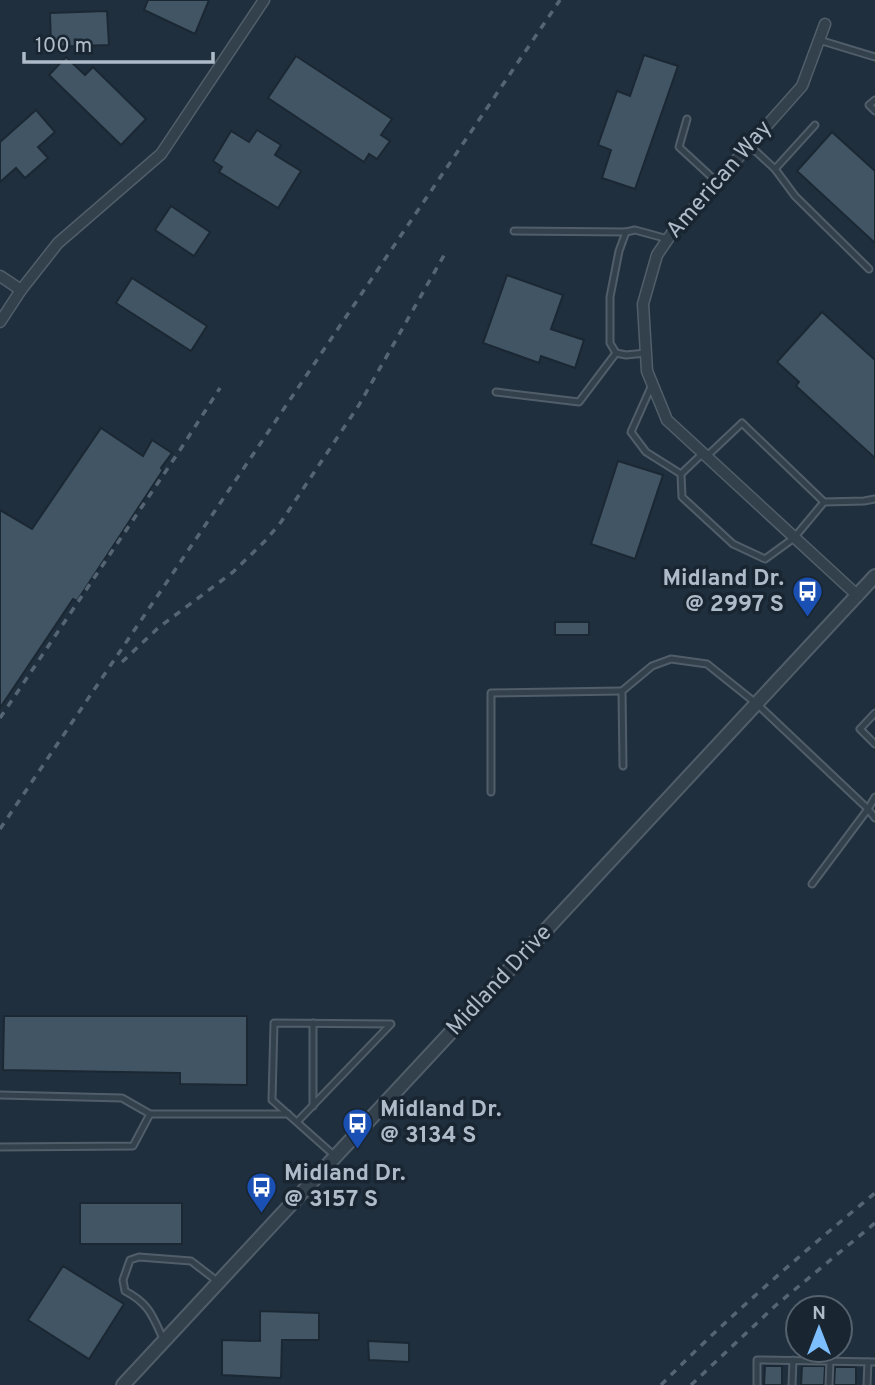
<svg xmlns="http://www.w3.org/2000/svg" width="875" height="1385" viewBox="0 0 875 1385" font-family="Overpass,sans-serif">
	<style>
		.building { fill: #425564; stroke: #1b2833; stroke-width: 2 }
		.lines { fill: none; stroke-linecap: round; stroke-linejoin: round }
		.service-casing { stroke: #515e6a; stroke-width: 9 }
		.minor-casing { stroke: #515e6a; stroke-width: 13 }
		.tertiary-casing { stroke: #515e6a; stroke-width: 16 }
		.service { stroke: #33414d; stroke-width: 5 }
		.minor { stroke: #33414d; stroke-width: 10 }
		.tertiary { stroke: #33414d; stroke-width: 12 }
		.rail { stroke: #556574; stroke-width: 3.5; stroke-dasharray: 7 7; stroke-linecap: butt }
		.labels { text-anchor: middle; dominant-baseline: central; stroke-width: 7; stroke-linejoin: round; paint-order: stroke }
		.street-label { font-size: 23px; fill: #aebbc9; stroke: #192631 }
		.poi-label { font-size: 23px; font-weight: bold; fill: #aebbc9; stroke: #192631; text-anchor: start }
	</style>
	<rect width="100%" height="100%" fill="#1f2f3d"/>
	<g class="building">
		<polygon points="148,0 209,0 195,34 144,10"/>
		<polygon points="107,11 109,45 51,47 50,13"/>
		<polygon points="644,55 678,66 635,189 602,178 611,150 598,145 617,91 630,96"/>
		<polygon points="296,56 392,119 381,135 390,141 377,159 369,154 364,162 268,98"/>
		<polygon points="66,57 85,75 93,67 146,119 121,145 49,75"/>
		<polygon points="36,110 55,132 38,147 48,158 25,178 16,168 0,182 0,142"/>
		<polygon points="257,130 281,145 275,155 301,171 278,208 219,172 222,167 213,161 231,131 249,142"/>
		<polygon points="832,132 875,171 875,243 797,171"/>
		<polygon points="171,206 210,232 194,256 155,230"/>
		<polygon points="507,275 563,295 551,329 584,340 575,368 541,356 539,363 483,343"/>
		<polygon points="132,278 207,326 191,351 116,303"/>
		<polygon points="822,312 875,360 875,458 796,386 799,382 777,362"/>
		<polygon points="101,428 143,456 152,440 172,453 161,468 163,470 77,601 73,599 0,708 0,510 32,529"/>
		<polygon points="618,461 663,475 635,559 591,544"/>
		<rect x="555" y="622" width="34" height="13"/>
		<polygon points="4,1016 247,1016 247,1085 180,1084 180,1073 3,1070"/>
		<rect x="80" y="1203" width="102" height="41"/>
		<polygon points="63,1266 124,1304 89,1359 28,1320"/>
		<polygon points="260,1311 319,1313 319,1340 282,1340 281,1378 222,1375 222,1340 260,1341"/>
		<polygon points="368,1341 409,1343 409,1362 369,1360"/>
		<polygon points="765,1366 782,1366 782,1385 764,1385"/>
		<polygon points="802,1366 825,1366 824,1385 801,1385"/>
		<polygon points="835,1367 856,1367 856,1385 834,1385"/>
	</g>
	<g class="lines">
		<defs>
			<g id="service">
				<polyline points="819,40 875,57"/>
				<polyline points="875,100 869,105 875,111"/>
				<polyline points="687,119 679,147 717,182"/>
				<polyline points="749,145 775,169 815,125"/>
				<polyline points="775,169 795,196 869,269"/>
				<polyline points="514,231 626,232"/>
				<polyline points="646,353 626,355 616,353 610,343 610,297 619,251 626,232 635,230 668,239"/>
				<polyline points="651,387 631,432 646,452 681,474"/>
				<polyline points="496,392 579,402 616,353"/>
				<polyline points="703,453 681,474 682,497 733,544 765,559 794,538 824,502 742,423 707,456"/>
				<polyline points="824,502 864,501 875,499"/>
				<polyline points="875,713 860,729 875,744"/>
				<polyline points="623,766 622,691 652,666 671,659 707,664 757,704 868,809 875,818"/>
				<polyline points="491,792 491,693 622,691"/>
				<polyline points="812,884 868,809 875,797"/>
				<polyline points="313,1023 313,1106"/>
				<polyline points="0,1095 122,1098 150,1114 288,1114"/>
				<polyline points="297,1122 391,1024 274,1023 272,1100 336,1157"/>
				<polyline points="0,1147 133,1146 150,1114"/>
				<path d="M164,1341C153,1317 150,1304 125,1291L123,1280L130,1260L139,1257L191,1261L217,1281"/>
				<polyline points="757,1385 757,1360 875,1362"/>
				<polyline points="792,1385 793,1360"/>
				<polyline points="829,1385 830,1361"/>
				<polyline points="867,1385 868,1362"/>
			</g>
			<g id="minor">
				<polyline points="825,24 802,86 674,230 657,255 643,304 647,371 667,420 858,596"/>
				<polyline points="0,276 21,290"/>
				<polyline points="0,322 21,290 58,243 161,154 264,0"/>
			</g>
			<polyline id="tertiary" points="123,1385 875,576"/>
		</defs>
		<use href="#service" class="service-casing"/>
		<use href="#minor" class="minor-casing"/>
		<use href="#tertiary" class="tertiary-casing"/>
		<use href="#service" class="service"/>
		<use href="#minor" class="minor"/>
		<use href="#tertiary" class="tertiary"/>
		<g class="rail">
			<polyline points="122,662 158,628 233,572 266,540 281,522 359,405 447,250"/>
			<polyline points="0,718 180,450 220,388"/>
			<polyline points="0,829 560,0"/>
			<path d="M661,1385C728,1317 801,1254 875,1193"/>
			<polyline points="691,1385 775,1306 875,1223"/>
		</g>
	</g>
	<defs>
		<symbol id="bus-pin" viewBox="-11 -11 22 30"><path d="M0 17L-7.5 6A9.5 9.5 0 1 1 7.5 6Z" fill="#1a4fb4" stroke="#192631"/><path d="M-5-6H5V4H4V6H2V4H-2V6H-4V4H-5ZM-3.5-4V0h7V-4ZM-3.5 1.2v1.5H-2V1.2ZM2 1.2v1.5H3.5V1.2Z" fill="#fff"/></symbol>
	</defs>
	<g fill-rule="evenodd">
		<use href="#bus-pin" x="790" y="574" width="35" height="47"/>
		<use href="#bus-pin" x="340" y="1106" width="35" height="47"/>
		<use href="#bus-pin" x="244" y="1170" width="35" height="47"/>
	</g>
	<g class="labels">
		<g class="street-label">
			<text transform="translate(720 180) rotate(-49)">American Way</text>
			<text transform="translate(500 981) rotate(-47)">Midland Drive</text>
		</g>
		<g class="poi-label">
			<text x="784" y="579" text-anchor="end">Midland Dr.<tspan x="784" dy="26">@ 2997 S</tspan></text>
			<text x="380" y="1110">Midland Dr.<tspan x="380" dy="26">@ 3134 S</tspan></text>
			<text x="284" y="1174">Midland Dr.<tspan x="284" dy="26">@ 3157 S</tspan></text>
		</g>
	</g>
	<g transform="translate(819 1329)"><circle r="33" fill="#192631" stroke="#55626e" stroke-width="2"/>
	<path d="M0-5L12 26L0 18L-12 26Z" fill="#7dbeff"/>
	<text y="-10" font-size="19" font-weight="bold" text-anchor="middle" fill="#aebbc9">N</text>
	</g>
	<path d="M24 52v10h189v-10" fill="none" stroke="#aebbc9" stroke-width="3.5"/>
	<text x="35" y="52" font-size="21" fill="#aebbc9" stroke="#192631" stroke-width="5" paint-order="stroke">100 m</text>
</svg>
